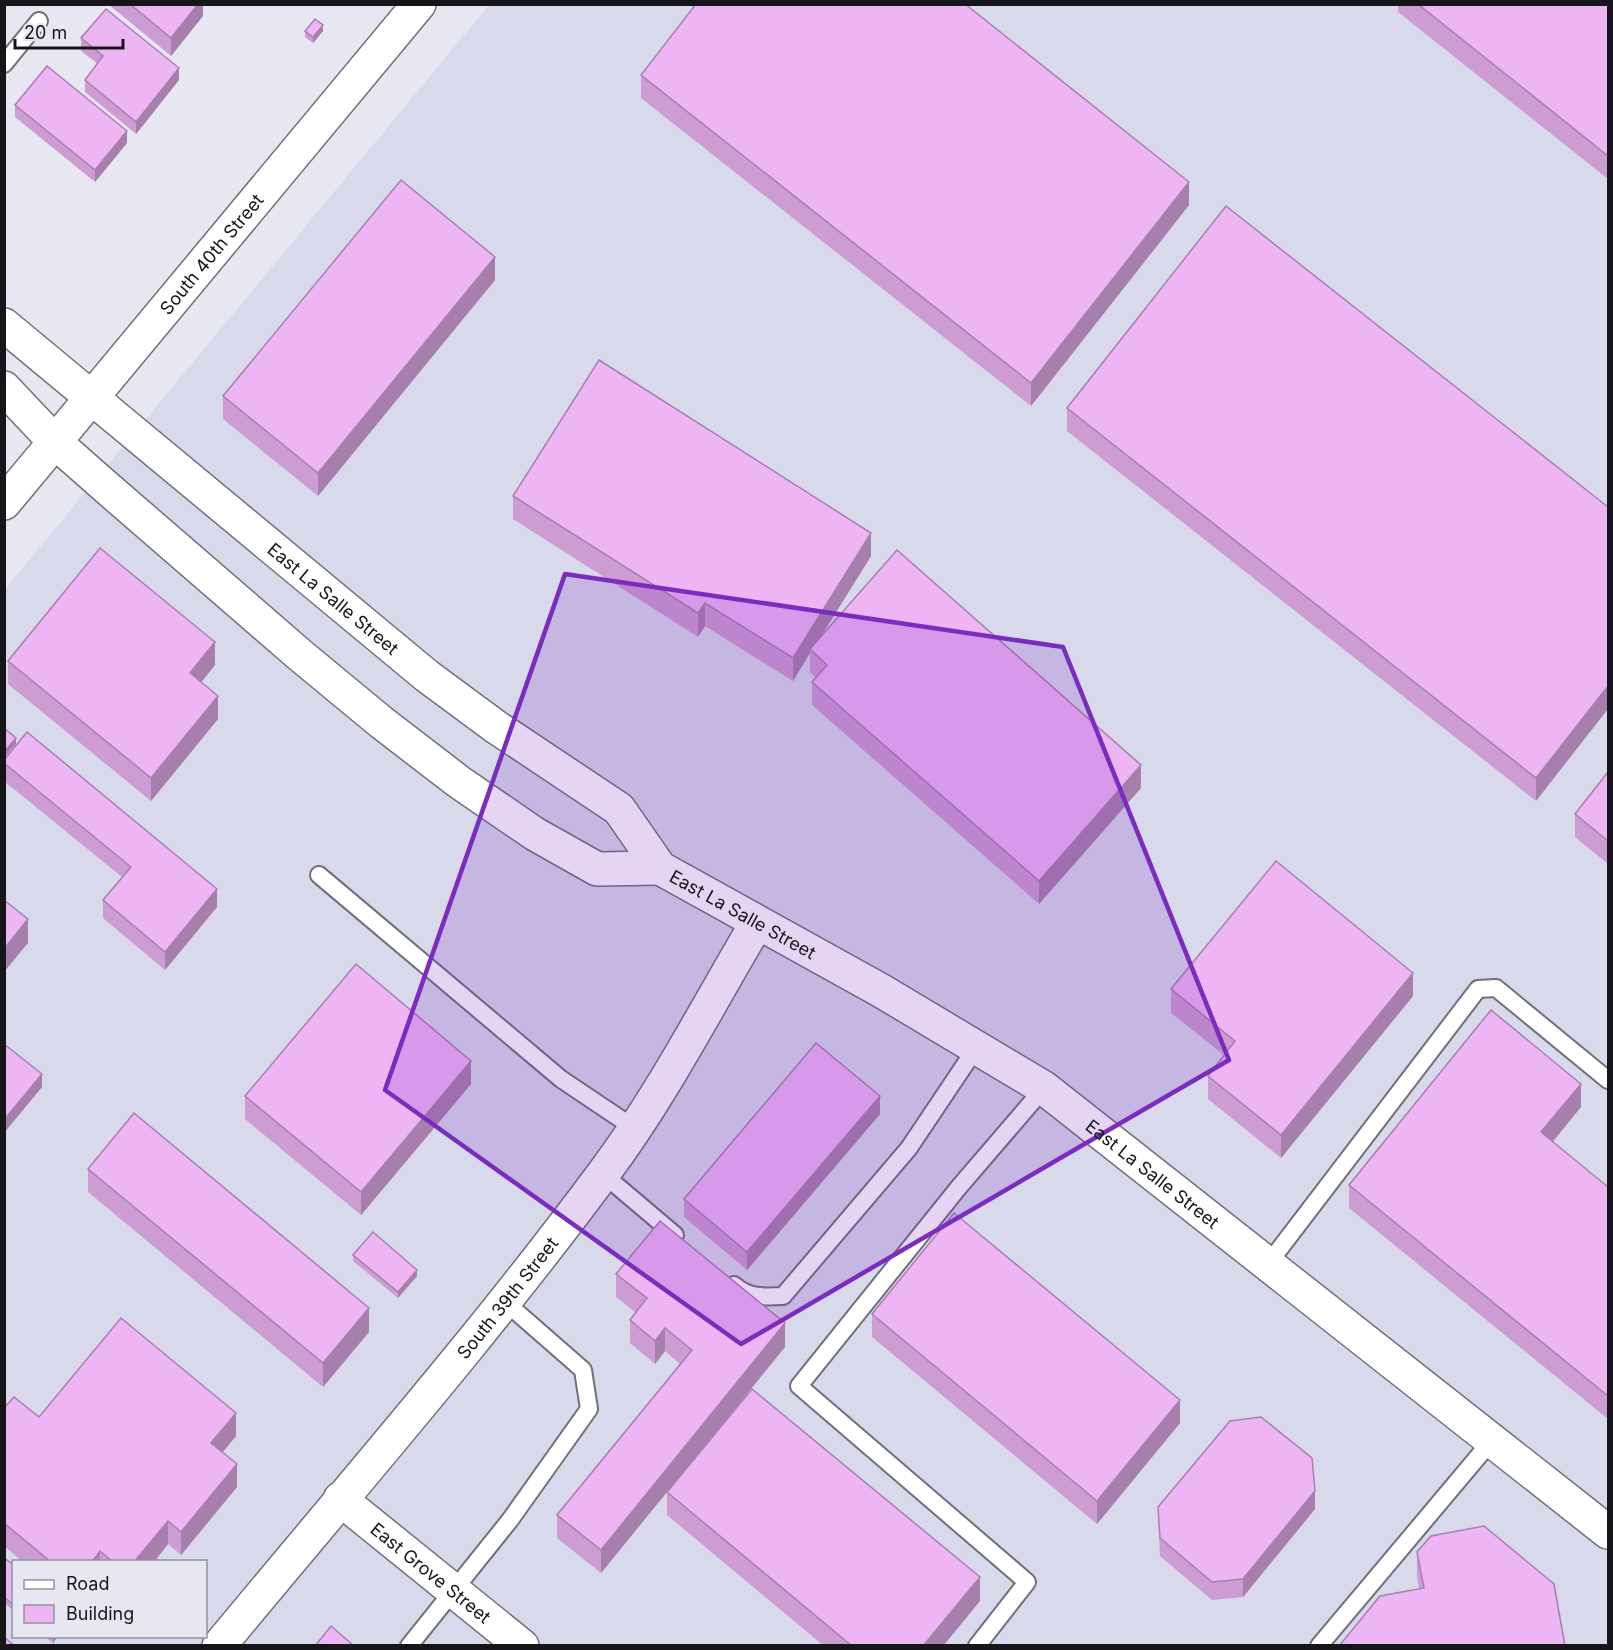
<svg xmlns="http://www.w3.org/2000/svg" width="1613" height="1650" viewBox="0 0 1613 1650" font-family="Inter,sans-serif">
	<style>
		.built { fill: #d8daeb; fill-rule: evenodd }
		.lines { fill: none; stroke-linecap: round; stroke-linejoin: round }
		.lane-casing { stroke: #70707a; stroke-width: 20 }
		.street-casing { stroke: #70707a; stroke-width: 36 }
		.secondary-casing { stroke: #70707a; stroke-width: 36 }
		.lane { stroke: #fff; stroke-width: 16 }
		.street { stroke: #fff; stroke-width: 33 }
		.secondary { stroke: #fff; stroke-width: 33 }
		.wall { fill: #cd9cd3 }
		.shaded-wall { fill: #a77fac }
		.building { fill: #eeb5f5; stroke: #a77fac; stroke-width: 1.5 }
		.marked { fill: #7b2cbf; fill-opacity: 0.2; stroke: #7b2cbf; stroke-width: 4.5; stroke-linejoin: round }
		.labels { text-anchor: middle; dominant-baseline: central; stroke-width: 4.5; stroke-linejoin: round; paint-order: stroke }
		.street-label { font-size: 18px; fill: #16161a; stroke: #e6e7f1 }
	</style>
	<rect width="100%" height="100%" fill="#e6e7f1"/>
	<path class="built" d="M489,5H1608V1645L5,1646V589ZM14,1562H206V1636H14Z"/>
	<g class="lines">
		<defs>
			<g id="lane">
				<polyline points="4,64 39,21"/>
				<polyline points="319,875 561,1079 634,1128"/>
				<polyline points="603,1174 675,1235"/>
				<polyline points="1268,1264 1478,989 1496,988 1608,1080"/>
				<path d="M734,1285C749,1298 763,1297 783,1296L909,1148L976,1048"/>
				<polyline points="409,1646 510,1520 589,1409 583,1370 504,1301"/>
				<polyline points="977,1646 1027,1582 799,1386 959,1187 1044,1088"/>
				<polyline points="1319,1646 1493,1439"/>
			</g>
			<g id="street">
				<path id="s1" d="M4,325L427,676L496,727L619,809L660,868L880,990L1044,1088L1608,1532"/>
				<polyline points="4,388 55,442 106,487 300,655 381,722 459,782 535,834 597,869 660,868"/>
				<path id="s2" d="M340,1499L522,1646"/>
				<path id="s3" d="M219,1646C348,1490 482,1337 603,1174C661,1097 707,1007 757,923"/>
			</g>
			<g id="secondary">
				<path id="s4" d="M4,503L419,4"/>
			</g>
		</defs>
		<use href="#lane" class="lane-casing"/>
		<use href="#street" class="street-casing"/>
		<use href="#secondary" class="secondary-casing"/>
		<use href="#lane" class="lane"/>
		<use href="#street" class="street"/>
		<use href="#secondary" class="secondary"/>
	</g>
	<g class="wall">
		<polygon points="108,4 203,4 203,16 171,56"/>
		<polygon points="1398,4 1608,4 1608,179 1398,12"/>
		<polygon points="305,31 323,31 313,43 305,37"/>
		<polygon points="81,38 179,80 136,134 85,92 85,80 98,64 81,51"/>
		<polygon points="641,75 1189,205 1031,406 641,98"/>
		<polygon points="15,105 127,143 95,182 15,117"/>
		<polygon points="495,280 318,496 223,419 223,396"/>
		<polygon points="1067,408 1608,507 1536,801 1067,431"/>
		<polygon points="513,496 871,556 819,639 1141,788 1039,904 812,705 812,682 816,678 810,672 810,653 793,681 705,626 698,637 513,519"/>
		<polygon points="8,661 215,665 201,682 218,719 151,801 8,684"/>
		<polygon points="4,760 217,907 165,970 103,918 103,900 122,877 4,781"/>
		<polygon points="1608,772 1608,864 1575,837 1575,814"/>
		<polygon points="1171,989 1413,996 1281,1158 1208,1099 1208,1076 1224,1055 1171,1013"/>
		<polygon points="471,1084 361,1215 245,1119 245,1096"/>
		<polygon points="1581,1107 1553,1142 1608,1187 1608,1419 1349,1208 1349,1185"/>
		<polygon points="880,1114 747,1270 684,1217 684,1199"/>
		<polygon points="88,1169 369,1332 323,1387 88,1192"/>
		<polygon points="353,1255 417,1276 398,1298 353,1261"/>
		<polygon points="616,1274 785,1347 694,1459 980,1601 943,1646 824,1646 667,1515 667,1492 601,1573 557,1538 557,1515 680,1364 665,1351 655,1364 630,1343 630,1320 635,1312 616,1297"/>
		<polygon points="872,1314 1180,1423 1097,1524 872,1337"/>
		<polygon points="4,1408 39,1417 236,1436 223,1452 237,1487 181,1555 168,1544 154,1562 23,1562 4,1546"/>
		<polygon points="1158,1507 1315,1509 1243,1597 1212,1600 1160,1556"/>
		<polygon points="1417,1552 1565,1646 1419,1589 1417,1575"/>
		<polygon points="4,1558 14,1565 14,1611 4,1603"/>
		<polygon points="44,1636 58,1636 53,1643"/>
	</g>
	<g class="shaded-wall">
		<polygon points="198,4 203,4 203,16 171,56 171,38"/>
		<polygon points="323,25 323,31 313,43 313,37"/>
		<polygon points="179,68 179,80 136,134 136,122"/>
		<polygon points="127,131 127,143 95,182 95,170"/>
		<polygon points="1189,182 1189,205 1031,406 1031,383"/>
		<polygon points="495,257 495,280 318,496 318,473"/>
		<polygon points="871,533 871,556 812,651 810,649 810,653 793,681 793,658"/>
		<polygon points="705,603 705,626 698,637 698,613"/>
		<polygon points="215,642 215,665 190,696 190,673"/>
		<polygon points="1608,686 1608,709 1536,801 1536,778"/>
		<polygon points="218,696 218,719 151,801 151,778"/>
		<polygon points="16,738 16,744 4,758 4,752"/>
		<polygon points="1141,765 1141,788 1039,904 1039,881"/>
		<polygon points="217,889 217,907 165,970 165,952"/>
		<polygon points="28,919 28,943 4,972 4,949"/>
		<polygon points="1413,973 1413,996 1281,1158 1281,1135"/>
		<polygon points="471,1061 471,1084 361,1215 361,1192"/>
		<polygon points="42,1074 42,1087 4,1133 4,1120"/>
		<polygon points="1581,1084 1581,1107 1541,1155 1541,1132"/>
		<polygon points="880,1096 880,1114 747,1270 747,1252"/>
		<polygon points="417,1270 417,1276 398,1298 398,1292"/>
		<polygon points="369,1308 369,1332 323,1387 323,1363"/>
		<polygon points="785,1323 785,1347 601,1573 601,1550"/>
		<polygon points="665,1328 665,1351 655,1364 655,1341"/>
		<polygon points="1180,1400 1180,1423 1097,1524 1097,1501"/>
		<polygon points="236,1413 236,1436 211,1466 211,1443"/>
		<polygon points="237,1464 237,1487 181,1555 181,1532"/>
		<polygon points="1315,1491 1315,1509 1243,1597 1243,1579"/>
		<polygon points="168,1521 168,1544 154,1562 134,1562"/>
		<polygon points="100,1551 100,1562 92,1562"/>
		<polygon points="980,1577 980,1601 943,1646 923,1646"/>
		<polygon points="53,1636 58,1636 53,1643"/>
	</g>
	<g class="building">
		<polygon points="130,4 198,4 171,38"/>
		<polygon points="696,4 965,4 1189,182 1031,383 641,75"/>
		<polygon points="1418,4 1608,4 1608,156"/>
		<polygon points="106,9 179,68 136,122 85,80 103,56 81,38"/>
		<polygon points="315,19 323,25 313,37 305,31"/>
		<polygon points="47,66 127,131 95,170 15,105"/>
		<polygon points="401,180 495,257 318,473 223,396"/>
		<polygon points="1226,206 1608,507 1608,686 1536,778 1067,408"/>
		<polygon points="599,360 871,533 793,658 705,603 698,613 513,496"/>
		<polygon points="100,548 215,642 190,673 218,696 151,778 8,661"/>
		<polygon points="897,550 1141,765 1039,881 812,682 827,665 810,649"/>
		<polygon points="4,728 16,738 4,752"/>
		<polygon points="27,732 217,889 165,952 103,900 131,867 4,763 4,760"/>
		<polygon points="1608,772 1608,841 1575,814"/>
		<polygon points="1276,861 1413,973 1281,1135 1208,1076 1235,1041 1171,989"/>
		<polygon points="4,900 28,919 4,949"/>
		<polygon points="356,964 471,1061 361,1192 245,1096"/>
		<polygon points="1491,1010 1581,1084 1541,1132 1608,1187 1608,1396 1349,1185"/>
		<polygon points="816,1043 880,1096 747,1252 684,1199"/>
		<polygon points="4,1044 42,1074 4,1120"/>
		<polygon points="134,1113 369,1308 323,1363 88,1169"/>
		<polygon points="954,1213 1180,1400 1097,1501 872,1314"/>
		<polygon points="660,1221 785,1323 601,1550 557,1515 692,1350 665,1328 655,1341 630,1320 647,1298 616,1274"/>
		<polygon points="373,1232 417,1270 398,1292 353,1255"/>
		<polygon points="121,1318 236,1413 211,1443 237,1464 181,1532 168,1521 134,1562 113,1562 100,1551 92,1562 51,1562 4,1523 4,1408 14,1397 39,1417"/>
		<polygon points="752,1389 980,1577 923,1646 852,1646 667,1492"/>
		<polygon points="1261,1417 1312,1458 1315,1491 1243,1579 1212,1582 1160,1538 1158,1507 1230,1421"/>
		<polygon points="1484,1526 1554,1584 1565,1646 1339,1646 1380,1596 1424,1588 1417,1552 1431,1536"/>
		<polygon points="4,1558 14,1565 14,1605 4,1597"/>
		<polygon points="331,1626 354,1646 315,1646"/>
		<polygon points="4,1637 15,1646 4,1646"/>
	</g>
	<path class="marked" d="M565,574L1063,647L1229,1060L741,1344L385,1090Z"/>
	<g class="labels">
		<g class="street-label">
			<text stroke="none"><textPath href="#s4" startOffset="324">South 40th Street</textPath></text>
			<text stroke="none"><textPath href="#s1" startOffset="428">East La Salle Street</textPath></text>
			<text stroke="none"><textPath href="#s1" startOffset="950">East La Salle Street</textPath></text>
			<text stroke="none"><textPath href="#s1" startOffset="1436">East La Salle Street</textPath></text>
			<text stroke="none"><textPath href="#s3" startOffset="452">South 39th Street</textPath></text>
			<text stroke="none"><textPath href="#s2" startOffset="117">East Grove Street</textPath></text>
		</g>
	</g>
	<rect width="1613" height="1650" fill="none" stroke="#16161a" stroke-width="12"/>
	<rect x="12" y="1560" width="195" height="78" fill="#e6e7f1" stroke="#93939b" stroke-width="1.5"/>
	<rect x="24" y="1580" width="30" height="9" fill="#ffffff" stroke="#93939b" stroke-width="1.5"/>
	<text x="66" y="1590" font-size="18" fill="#16161a">Road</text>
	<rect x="24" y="1605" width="30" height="18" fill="#eeb5f5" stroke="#93939b" stroke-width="1.5"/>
	<text x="66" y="1620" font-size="18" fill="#16161a">Building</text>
	<path d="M15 39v9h108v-9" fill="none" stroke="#16161a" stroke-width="3"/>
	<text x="24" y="39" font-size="18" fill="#16161a" stroke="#e6e7f1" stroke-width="4.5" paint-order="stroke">20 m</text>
</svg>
